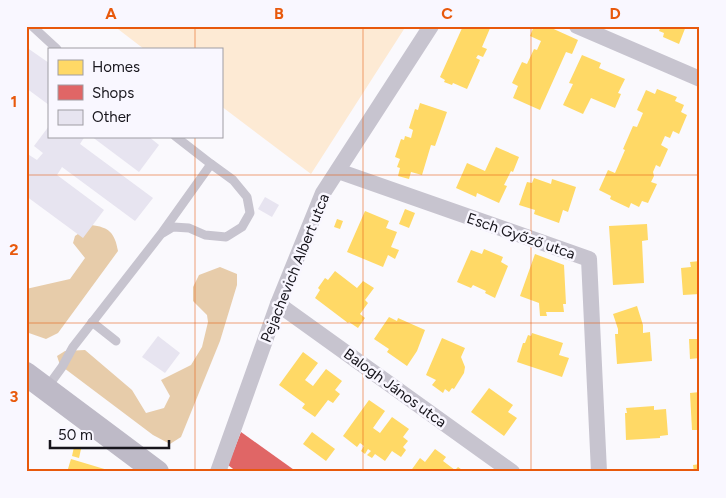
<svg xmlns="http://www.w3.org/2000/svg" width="726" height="498" viewBox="0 0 726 498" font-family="Figtree,sans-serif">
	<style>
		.green { fill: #fdead4 }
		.forest { fill: #e7ccaa }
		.homes { fill: #ffd966 }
		.shops { fill: #e06666 }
		.building { fill: #e7e4f0 }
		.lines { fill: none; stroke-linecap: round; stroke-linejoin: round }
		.service { stroke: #c7c4cf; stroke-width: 9 }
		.minor { stroke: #c7c4cf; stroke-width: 16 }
		.secondary { stroke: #bebac7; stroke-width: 24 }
		.grid { fill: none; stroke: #e8590c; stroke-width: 1; stroke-opacity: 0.55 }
		.labels { text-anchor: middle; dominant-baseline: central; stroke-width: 5; stroke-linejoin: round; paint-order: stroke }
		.street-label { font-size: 15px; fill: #17151c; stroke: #f9f7ff }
		.neatline { fill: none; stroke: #e8590c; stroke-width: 2 }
		.grid-label { font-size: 16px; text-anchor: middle; font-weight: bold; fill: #e8590c }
	</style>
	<rect width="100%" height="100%" fill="#faf9fd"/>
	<polygon class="green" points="114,26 406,26 311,174 221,106 221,49 144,49"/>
	<g class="forest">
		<path d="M91,225C109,227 115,233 118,251L58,333L46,339L26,332V289L70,279L85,258L73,243L75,236Z"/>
		<polygon points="220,267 237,274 237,285 220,341 181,437 170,444 153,435 60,365 57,356 65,351 85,350 132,390 146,413 164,408 170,396 161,380 191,365 202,347 208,322 207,315 193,301 193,287 199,275"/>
	</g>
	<g class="homes">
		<polygon points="463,26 491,26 482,47 487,49 483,57 478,55 476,58 480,60 467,89 453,83 452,85 444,82 445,80 440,77"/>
		<polygon points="534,26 547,26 578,40 572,54 566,52 540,110 513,98 518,86 512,83 522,62 527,64 534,49 537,50 541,41 530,36"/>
		<polygon points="661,26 686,26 679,44 663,37 664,33 659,31"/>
		<polygon points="582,55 601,63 599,68 625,79 618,93 621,94 615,108 591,98 583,114 563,105 573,84 569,83"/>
		<polygon points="657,89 677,97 675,101 684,105 681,112 687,115 679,134 673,131 670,138 665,136 661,145 668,149 660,167 656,165 653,172 654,176 651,182 657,184 648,203 642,201 639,207 631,203 629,208 610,199 611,196 599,190 608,170 615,173 625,150 623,149 633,126 637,127 643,113 637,110 646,90 655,94"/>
		<polygon points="420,103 447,112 435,146 431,145 422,175 411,172 409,179 398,176 400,168 397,167 400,159 395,157 401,139 404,140 405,136 411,138 413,130 409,128 415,109 418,110"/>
		<polygon points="496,147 519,157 513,172 511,171 504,185 507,186 499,203 477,193 476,197 456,188 467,163 485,171"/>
		<polygon points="534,178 551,184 552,179 576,187 568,212 563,210 559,223 534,214 535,210 519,205 527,182 532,183"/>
		<polygon points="405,209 415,213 409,228 399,224"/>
		<polygon points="365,211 389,221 386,228 397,232 391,247 399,250 395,259 388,255 383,267 347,252"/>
		<polygon points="337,219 343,221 340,229 334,227"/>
		<polygon points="647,224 648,240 642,241 644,283 613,285 609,226"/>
		<polygon points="484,249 503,257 501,262 508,266 495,298 485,293 486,291 473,285 471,288 457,282 471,250 482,254"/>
		<polygon points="535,254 564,265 566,304 563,304 564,312 546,312 547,316 540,316 539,303 520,296"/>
		<polygon points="700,261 700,294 683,295 681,268 691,267 690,262"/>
		<polygon points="335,271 357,288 363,281 374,288 365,300 368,303 360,314 365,318 358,328 349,322 348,323 315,298 320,290 318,288 325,278 328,280"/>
		<polygon points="637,306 643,325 643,333 650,332 652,361 617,364 615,334 618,334 618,329 613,314"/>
		<polygon points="389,317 397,321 398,318 425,330 417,351 407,366 387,352 389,349 374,339"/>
		<polygon points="532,333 563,343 559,355 569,358 562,377 517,362 523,343 525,343 528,335 531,336"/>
		<polygon points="442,338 465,348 461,357 465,367 464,373 454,389 452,388 449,392 445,389 443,393 432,385 436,380 426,375"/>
		<polygon points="689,339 700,339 700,358 690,359"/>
		<polygon points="303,352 318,363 305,380 313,386 326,369 342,381 335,390 340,394 333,403 328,400 315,417 302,408 305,404 279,385"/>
		<polygon points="489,388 513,405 508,412 517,418 504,436 471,412"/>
		<polygon points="700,392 700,430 692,430 690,393"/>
		<polygon points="369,400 385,411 373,428 380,433 392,417 409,429 403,437 408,441 403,447 406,450 401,457 392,451 385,461 375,454 372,458 367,455 371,451 368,449 365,454 361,451 364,446 360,443 357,447 343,436"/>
		<polygon points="654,406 654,410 666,409 668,435 660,436 660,438 626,440 625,413 627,413 626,408"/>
		<polygon points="312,432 335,449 326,461 303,444"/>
		<polygon points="74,447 81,449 79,458 72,456"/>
		<polygon points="435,449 446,457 443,461 455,470 458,467 465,472 410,472 420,458 425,462"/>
		<polygon points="71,459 111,471 111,472 67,472"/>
		<polygon points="700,464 700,472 694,472 693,465"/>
		<polygon points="660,469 661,472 635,472 635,470"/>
	</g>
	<polygon class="shops" points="241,432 297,472 237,472 228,465"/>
	<g class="building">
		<polygon points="26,47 49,63 49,105 26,88"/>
		<polygon points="49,126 49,136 85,136 80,144 153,198 135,221 62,167 57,175 104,210 83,238 26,196 26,153 37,160 43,153 34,146"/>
		<polygon points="91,136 148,136 159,145 139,172"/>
		<polygon points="265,197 279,205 272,217 258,209"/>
		<polygon points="158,336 180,353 165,373 142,357"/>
	</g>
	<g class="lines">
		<g class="service">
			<polyline points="32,26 57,49"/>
			<polyline points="163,233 173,227 189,228 205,235 226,237 242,227 250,213 247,197 233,180 211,164"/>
			<polyline points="92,322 116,341"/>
			<polyline points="46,389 62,367 73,347 161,234 211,164 175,136"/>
		</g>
		<g class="minor">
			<polyline points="577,26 700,79"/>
			<polyline points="338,171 589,259 599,472"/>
			<polyline points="278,304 512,472"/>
			<polyline points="218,472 278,304 323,193 431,26"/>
		</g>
		<polyline class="secondary" points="26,374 157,472"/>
	</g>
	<path class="grid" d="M195,26V49M363,26V472M531,26V472M195,136V472M26,175H700M26,323H700"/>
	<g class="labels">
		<g class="street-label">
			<text transform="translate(521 236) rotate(19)">Esch Győző utca</text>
			<text transform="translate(295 268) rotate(-68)">Pejachevich Albert utca</text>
			<text transform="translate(395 388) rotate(36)">Balogh János utca</text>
		</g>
	</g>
	<rect width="726" height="498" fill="none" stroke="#f9f7ff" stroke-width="55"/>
	<rect x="48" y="48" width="175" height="90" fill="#f9f7ff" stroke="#9f9da4"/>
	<rect x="58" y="60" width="25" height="15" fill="#ffd966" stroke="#9f9da4"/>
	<text x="92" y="72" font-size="15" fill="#17151c">Homes</text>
	<rect x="58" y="85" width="25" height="15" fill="#e06666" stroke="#9f9da4"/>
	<text x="92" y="98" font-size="15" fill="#17151c">Shops</text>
	<rect x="58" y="110" width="25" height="15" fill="#e7e4f0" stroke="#9f9da4"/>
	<text x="92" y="122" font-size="15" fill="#17151c">Other</text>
	<path d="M50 440v8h119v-8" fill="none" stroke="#17151c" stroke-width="2.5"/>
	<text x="58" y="440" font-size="15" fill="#17151c" stroke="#f9f7ff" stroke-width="4" paint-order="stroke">50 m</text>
	<rect x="28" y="28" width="670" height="442" class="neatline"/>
	<g class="grid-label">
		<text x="111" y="19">A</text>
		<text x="279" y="19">B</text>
		<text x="447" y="19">C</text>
		<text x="615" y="19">D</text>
		<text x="14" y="107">1</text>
		<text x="14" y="255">2</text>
		<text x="14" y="402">3</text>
	</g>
</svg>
